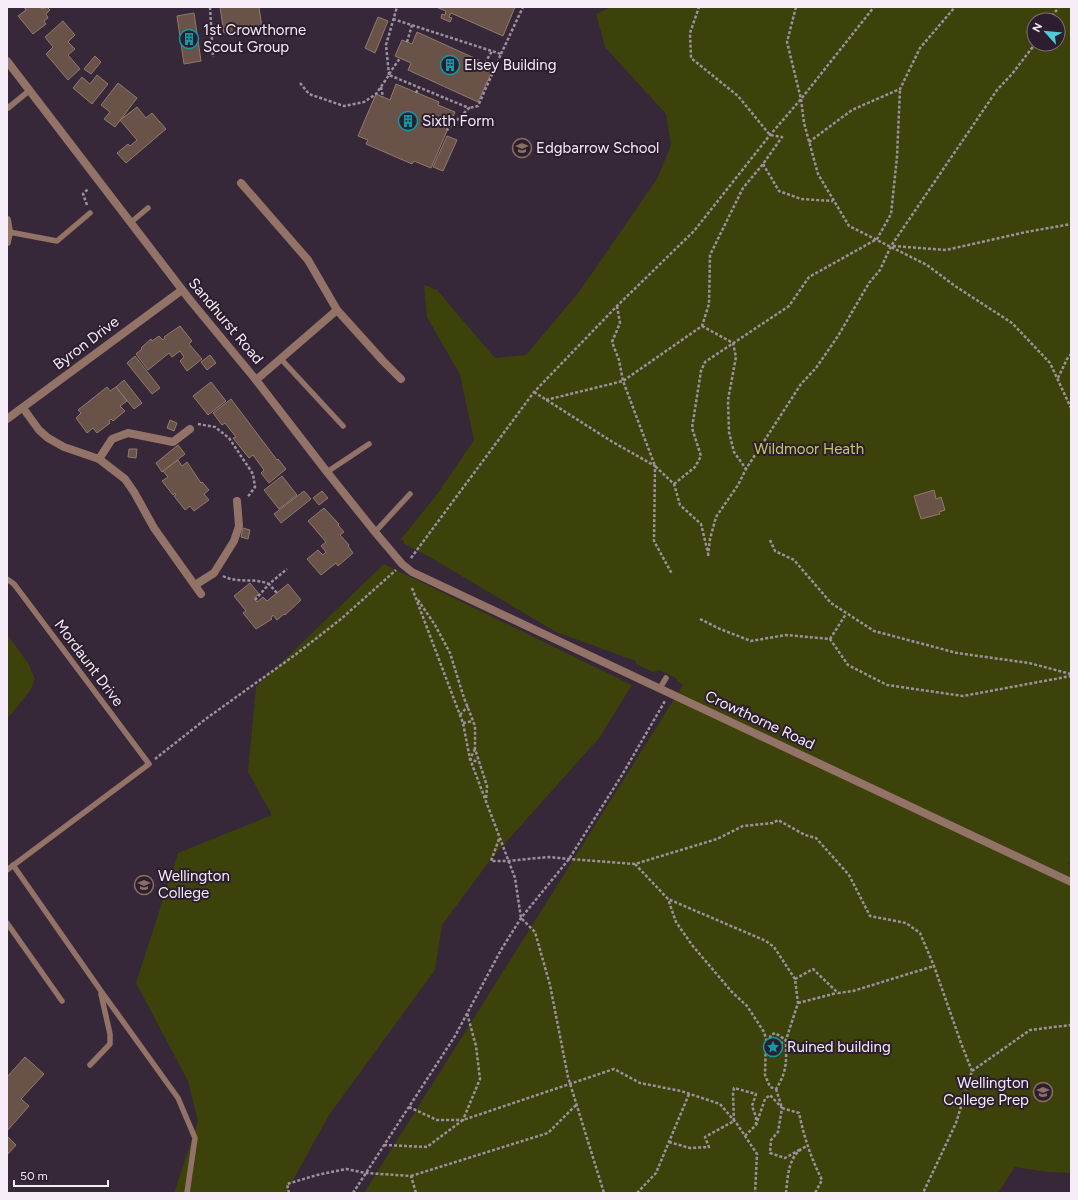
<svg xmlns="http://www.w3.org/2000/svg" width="1078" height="1200" viewBox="0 0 1078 1200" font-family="Figtree,sans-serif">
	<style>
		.green { fill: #3d410a; fill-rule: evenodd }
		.building { fill: #695247; stroke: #91796d }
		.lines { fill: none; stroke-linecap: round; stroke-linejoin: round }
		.path { stroke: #9d919e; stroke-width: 2.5; stroke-dasharray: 3 2; stroke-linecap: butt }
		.service { stroke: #937267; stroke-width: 5.5 }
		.minor { stroke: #937267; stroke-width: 8 }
		.tertiary { stroke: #937267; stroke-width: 8 }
		.labels { text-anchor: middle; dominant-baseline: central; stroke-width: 4; stroke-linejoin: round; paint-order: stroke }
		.poi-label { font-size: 15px; fill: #f6ecf7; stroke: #2c1e2e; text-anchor: start }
		.street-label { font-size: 15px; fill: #f6ecf7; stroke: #2c1e2e }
		.park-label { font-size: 15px; fill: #c1cc64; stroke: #2c1e2e }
	</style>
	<rect width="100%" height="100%" fill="#362838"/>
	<g class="green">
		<path d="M611,7H1071V864L1067,862L1071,866V1173L1049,1172L1015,1167L998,1193H364L683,685L677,681L676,678L659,670L653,672L636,664V661L556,632L428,556L403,543L404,541L401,539L438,493L474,440L460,375L427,317L424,285L437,290L495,358L526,355L579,292L657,179L671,145L666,114L605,47L596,14ZM1034,20H1058V44H1034Z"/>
		<polygon points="384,564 632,685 599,738 491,859 442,925 435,970 329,1115 286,1193 174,1193 198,1121 188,1081 136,983 178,853 272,815 248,772 256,687"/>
		<polygon points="7,634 28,663 35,679 30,691 7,719"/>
	</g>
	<g class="building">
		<polygon points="24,7 41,7 42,9 47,7 50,10 46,14 48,18 44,21 46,24 33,34 18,16 26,10"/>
		<polygon points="220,7 259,7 262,28 224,33"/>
		<polygon points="436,7 515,7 503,36 451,13 449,17 452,18 450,22 441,18 442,14 445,15 446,11"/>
		<polygon points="194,13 201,61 184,64 177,16"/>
		<polygon points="378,17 388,21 375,53 365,48"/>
		<polygon points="63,21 75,35 68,42 75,49 68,55 80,69 68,80 46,54 53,47 45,37"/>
		<polygon points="417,32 494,67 478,102 408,70 411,63 395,56 402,40 412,44"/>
		<polygon points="95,56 101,62 91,74 84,69"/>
		<polygon points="97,75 108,84 92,104 73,88 82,77 90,84"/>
		<polygon points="118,83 137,98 115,127 104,119 110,112 101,105"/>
		<polygon points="396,84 439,102 438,105 455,112 431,168 414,161 412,164 366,144 368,140 358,136 376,94 390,100"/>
		<polygon points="137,107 146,118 152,113 166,129 126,163 117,153 128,144 130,146 137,140 120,120"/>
		<polygon points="447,136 457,140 443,171 433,167"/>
		<polygon points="180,326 192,341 189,344 202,359 187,371 180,361 184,357 180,351 172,357 169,353 148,370 136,354 142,349 141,348 151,339 152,341 159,336 163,340 165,338 164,337"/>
		<polygon points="210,355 216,363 207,370 201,362"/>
		<polygon points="135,356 160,388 152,394 127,363"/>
		<polygon points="124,380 142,403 134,409 116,387"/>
		<polygon points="211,382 226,401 208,415 193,396"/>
		<polygon points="107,387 110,391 116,387 127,401 120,406 125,411 113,421 111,419 109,421 110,423 97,433 93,428 87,433 76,418 81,413 78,410"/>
		<polygon points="231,399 277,460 278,459 286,469 269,483 261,473 264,470 253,455 249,458 233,438 236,437 225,423 222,425 213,413"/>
		<polygon points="170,420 177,423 174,431 167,428"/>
		<polygon points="178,445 185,454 162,472 156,463"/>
		<polygon points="129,449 137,449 136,458 128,457"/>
		<polygon points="178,460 182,466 187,462 201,483 202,482 209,490 204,494 209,500 194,511 190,506 185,510 174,496 176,495 175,493 173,495 162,481 168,477 163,471"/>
		<polygon points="282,476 297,495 279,509 264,490"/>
		<polygon points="934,490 936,499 941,497 945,510 939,512 940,514 921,519 914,496"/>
		<polygon points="304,491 311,499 281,523 274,514"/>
		<polygon points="322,491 328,498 319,505 313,498"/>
		<polygon points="324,508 339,524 338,525 344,532 340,535 349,545 348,546 353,553 338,566 336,563 321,575 307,559 318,550 323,555 326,552 321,546 326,542 308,521"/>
		<polygon points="243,528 250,530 248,539 241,537"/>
		<polygon points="250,583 259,594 254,598 257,602 263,597 267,601 288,584 301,600 285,615 284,614 277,620 273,615 271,618 272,619 256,629 243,613 246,611 234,596"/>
		<polygon points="25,1057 44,1074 21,1099 29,1106 7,1131 7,1077"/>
		<polygon points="7,1136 16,1145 7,1155"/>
	</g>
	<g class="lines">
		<g class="path">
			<polyline points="210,7 213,57"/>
			<polyline points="796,7 787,42 801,99 804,123 818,174 849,226 927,265 955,286 1012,323 1050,363 1071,408"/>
			<polyline points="393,19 501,54 478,106 469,108"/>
			<polyline points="1049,20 1059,7"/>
			<polyline points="407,42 412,25"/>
			<polyline points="501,54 523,7"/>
			<polyline points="485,63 492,51"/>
			<polyline points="389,74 400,58"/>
			<polyline points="389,75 386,45 397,7"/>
			<polyline points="300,83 309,94 344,106 364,102 376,94 389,75 469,108 447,130"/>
			<polyline points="381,87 383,97"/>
			<polyline points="416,93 419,87"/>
			<polyline points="809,142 852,110 900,89 920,48 955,7"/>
			<polyline points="763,164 779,191 801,199 833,201"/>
			<polyline points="87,205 83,194 88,189"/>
			<polyline points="893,246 946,250 1026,232 1071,224"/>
			<polyline points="617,306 620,323 612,342 619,360 623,381 655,466 674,484 680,505 701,524 708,553"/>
			<polyline points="702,326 733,343 736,357 728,400 729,432 734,452 746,469"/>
			<polyline points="1058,378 1067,359 1071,354"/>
			<polyline points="534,392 611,441 655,466 654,541 672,574"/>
			<polyline points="546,400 623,381 702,326 709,304 710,255 743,188 763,164 782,137 770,135 738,96 691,58 690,33 699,7"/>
			<polyline points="198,424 215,427 229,438 253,474 255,487 247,498"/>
			<polyline points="674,484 695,467 701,456 692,428 701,371 705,362 789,306 809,277 877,239 891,214 897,157 900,89"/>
			<polyline points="770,540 775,551 794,560 831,603 874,631 957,653 1029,663 1071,674"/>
			<polyline points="708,556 710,539 716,517 738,485 746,469 801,384 816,368 838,336 869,283 880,270 891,246 997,90 1012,74 1035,44"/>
			<polyline points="411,558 534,392 617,306 694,231 770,135 801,99 874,7"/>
			<path d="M223,576C238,584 252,577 269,584L287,569"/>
			<polyline points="412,588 463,723 470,759 515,878 521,918 535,932 550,985 568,1077 604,1193"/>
			<polyline points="255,600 269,584 277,593"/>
			<polyline points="418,600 435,625 450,653 464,698 475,726 475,749 487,786 486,800"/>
			<polyline points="700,619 720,629 751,641 786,635 830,639 848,665 887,685 963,696 1071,676"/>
			<polyline points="830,639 846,614"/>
			<polyline points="460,715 468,706"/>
			<polyline points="463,723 473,721"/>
			<polyline points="475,749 470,759 478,762"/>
			<polyline points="155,759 207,718 295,655 341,619 396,570"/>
			<polyline points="499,839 491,861 508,861 549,857 569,859 635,864 717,839 743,826 773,823 778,820 805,835 816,838 849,875 870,916 906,923 920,933 934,966 961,1043 972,1071 956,1123 923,1193"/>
			<path d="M635,864L668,899L766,941L774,947L795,979L798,1003L786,1040L776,1047L769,1040L771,1035L775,1033L786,1040C786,1061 788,1070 776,1089L770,1087L765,1075L766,1039L764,1032L747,1006L731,991L692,945L676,922L668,899"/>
			<polyline points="795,979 813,969 838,993 853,991 934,966"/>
			<polyline points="798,1003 837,993"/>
			<polyline points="972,1071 1030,1030 1071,1025"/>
			<path d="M776,1089L782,1108L799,1113C804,1137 811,1158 822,1180L815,1193"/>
			<polyline points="409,1107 437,1120 463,1120 480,1079 476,1046 467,1013"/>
			<polyline points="745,1136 756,1125 765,1099 770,1095 782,1108 778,1132 771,1140 770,1153 785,1158 801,1149"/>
			<polyline points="669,1142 690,1148 709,1147 705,1137 734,1121 733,1094 734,1088 756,1094 752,1106 756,1117 756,1125"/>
			<polyline points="384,1145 427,1147 463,1120 614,1069 640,1083 681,1091 720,1104 737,1124 757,1154 755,1193"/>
			<polyline points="411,1176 548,1133 576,1105"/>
			<polyline points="289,1193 287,1184 317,1175 346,1169 366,1173 411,1176 416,1193"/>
			<polyline points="353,1193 455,1036 501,950 521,918 569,859 622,775 665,701"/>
			<polyline points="637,1193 656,1173 689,1094"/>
			<path d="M786,1193C788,1175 788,1154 807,1146"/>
		</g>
		<g class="service">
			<polyline points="7,106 8,108 30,90"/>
			<polyline points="130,223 148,208"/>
			<polyline points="9,232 57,241 90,213"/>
			<polyline points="281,359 343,426"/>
			<polyline points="327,472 369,444"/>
			<polyline points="375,532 410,494"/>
			<polyline points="7,579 14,584 149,764 7,870"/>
			<polyline points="660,688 666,678"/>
			<polyline points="13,865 101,991 178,1098 195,1138 187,1193"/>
			<polyline points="7,923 62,1001"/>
			<polyline points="90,1065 110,1044 110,1034 101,994"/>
		</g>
		<g class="minor">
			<polyline points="241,183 308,260 337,310 383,361 401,379"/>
			<polyline points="7,220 9,232 7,242"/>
			<polyline points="256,380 337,310"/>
			<polyline points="23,408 39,430 48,438 64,447 99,459 125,479 134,492 154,528 201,594"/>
			<polyline points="7,419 182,290"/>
			<polyline points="99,459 112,439 128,433 173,442 190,429"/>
			<polyline points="195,585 214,573 234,541 239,526 237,501"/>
		</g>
		<polyline class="tertiary" points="7,61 190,300 256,380 327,472 375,532 402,564 412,572 1071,882"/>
	</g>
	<defs>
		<symbol id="building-ring" viewBox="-11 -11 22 22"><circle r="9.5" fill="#2c1e2e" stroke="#0f9aa8" stroke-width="1.5"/><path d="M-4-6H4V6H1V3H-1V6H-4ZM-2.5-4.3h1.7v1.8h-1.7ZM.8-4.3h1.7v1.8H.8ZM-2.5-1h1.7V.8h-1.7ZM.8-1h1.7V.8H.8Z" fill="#0f9aa8"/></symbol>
		<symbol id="school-ring" viewBox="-11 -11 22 22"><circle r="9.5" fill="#2c1e2e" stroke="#8d6e63" stroke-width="1.5"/><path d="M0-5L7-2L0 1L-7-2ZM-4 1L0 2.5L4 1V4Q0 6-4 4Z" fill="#8d6e63"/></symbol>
		<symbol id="sight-ring" viewBox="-11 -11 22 22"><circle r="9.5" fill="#2c1e2e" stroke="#0f9aa8" stroke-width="1.5"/><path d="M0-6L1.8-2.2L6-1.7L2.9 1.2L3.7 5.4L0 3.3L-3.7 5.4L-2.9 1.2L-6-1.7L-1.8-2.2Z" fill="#0f9aa8"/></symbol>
	</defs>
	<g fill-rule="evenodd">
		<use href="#building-ring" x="178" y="28" width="22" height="22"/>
		<use href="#building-ring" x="439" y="54" width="22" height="22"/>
		<use href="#building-ring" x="397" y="110" width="22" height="22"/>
		<use href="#school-ring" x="511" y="137" width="22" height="22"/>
		<use href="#school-ring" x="133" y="874" width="22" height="22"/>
		<use href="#sight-ring" x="762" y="1036" width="22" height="22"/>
		<use href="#school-ring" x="1032" y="1081" width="22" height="22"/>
	</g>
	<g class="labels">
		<g class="poi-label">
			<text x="203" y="30">1st Crowthorne<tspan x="203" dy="17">Scout Group</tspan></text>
			<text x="464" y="65">Elsey Building</text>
			<text x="422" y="121">Sixth Form</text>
			<text x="536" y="148">Edgbarrow School</text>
			<text x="158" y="876">Wellington<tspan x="158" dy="17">College</tspan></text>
			<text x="787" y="1047">Ruined building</text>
			<text x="1029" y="1083" text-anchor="end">Wellington<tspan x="1029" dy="17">College Prep</tspan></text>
		</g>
		<g class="street-label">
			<text transform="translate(226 321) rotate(50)">Sandhurst Road</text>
			<text transform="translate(86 343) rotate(-37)">Byron Drive</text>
			<text transform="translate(89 663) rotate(53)">Mordaunt Drive</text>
			<text transform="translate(760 720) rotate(25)">Crowthorne Road</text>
		</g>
		<g class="park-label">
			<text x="809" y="449">Wildmoor Heath</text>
		</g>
	</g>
	<rect width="1078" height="1200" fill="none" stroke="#f6ecf7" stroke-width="16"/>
	<g transform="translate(1046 32) rotate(297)"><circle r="19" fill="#2c1e2e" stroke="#7d707e"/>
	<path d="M0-3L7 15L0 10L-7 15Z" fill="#52cbd9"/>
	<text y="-6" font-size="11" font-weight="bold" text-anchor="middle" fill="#f6ecf7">N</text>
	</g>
	<path d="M14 1180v6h94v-6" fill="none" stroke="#f6ecf7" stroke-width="2"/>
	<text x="20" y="1180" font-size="12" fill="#f6ecf7" stroke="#2c1e2e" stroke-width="3" paint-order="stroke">50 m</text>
</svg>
